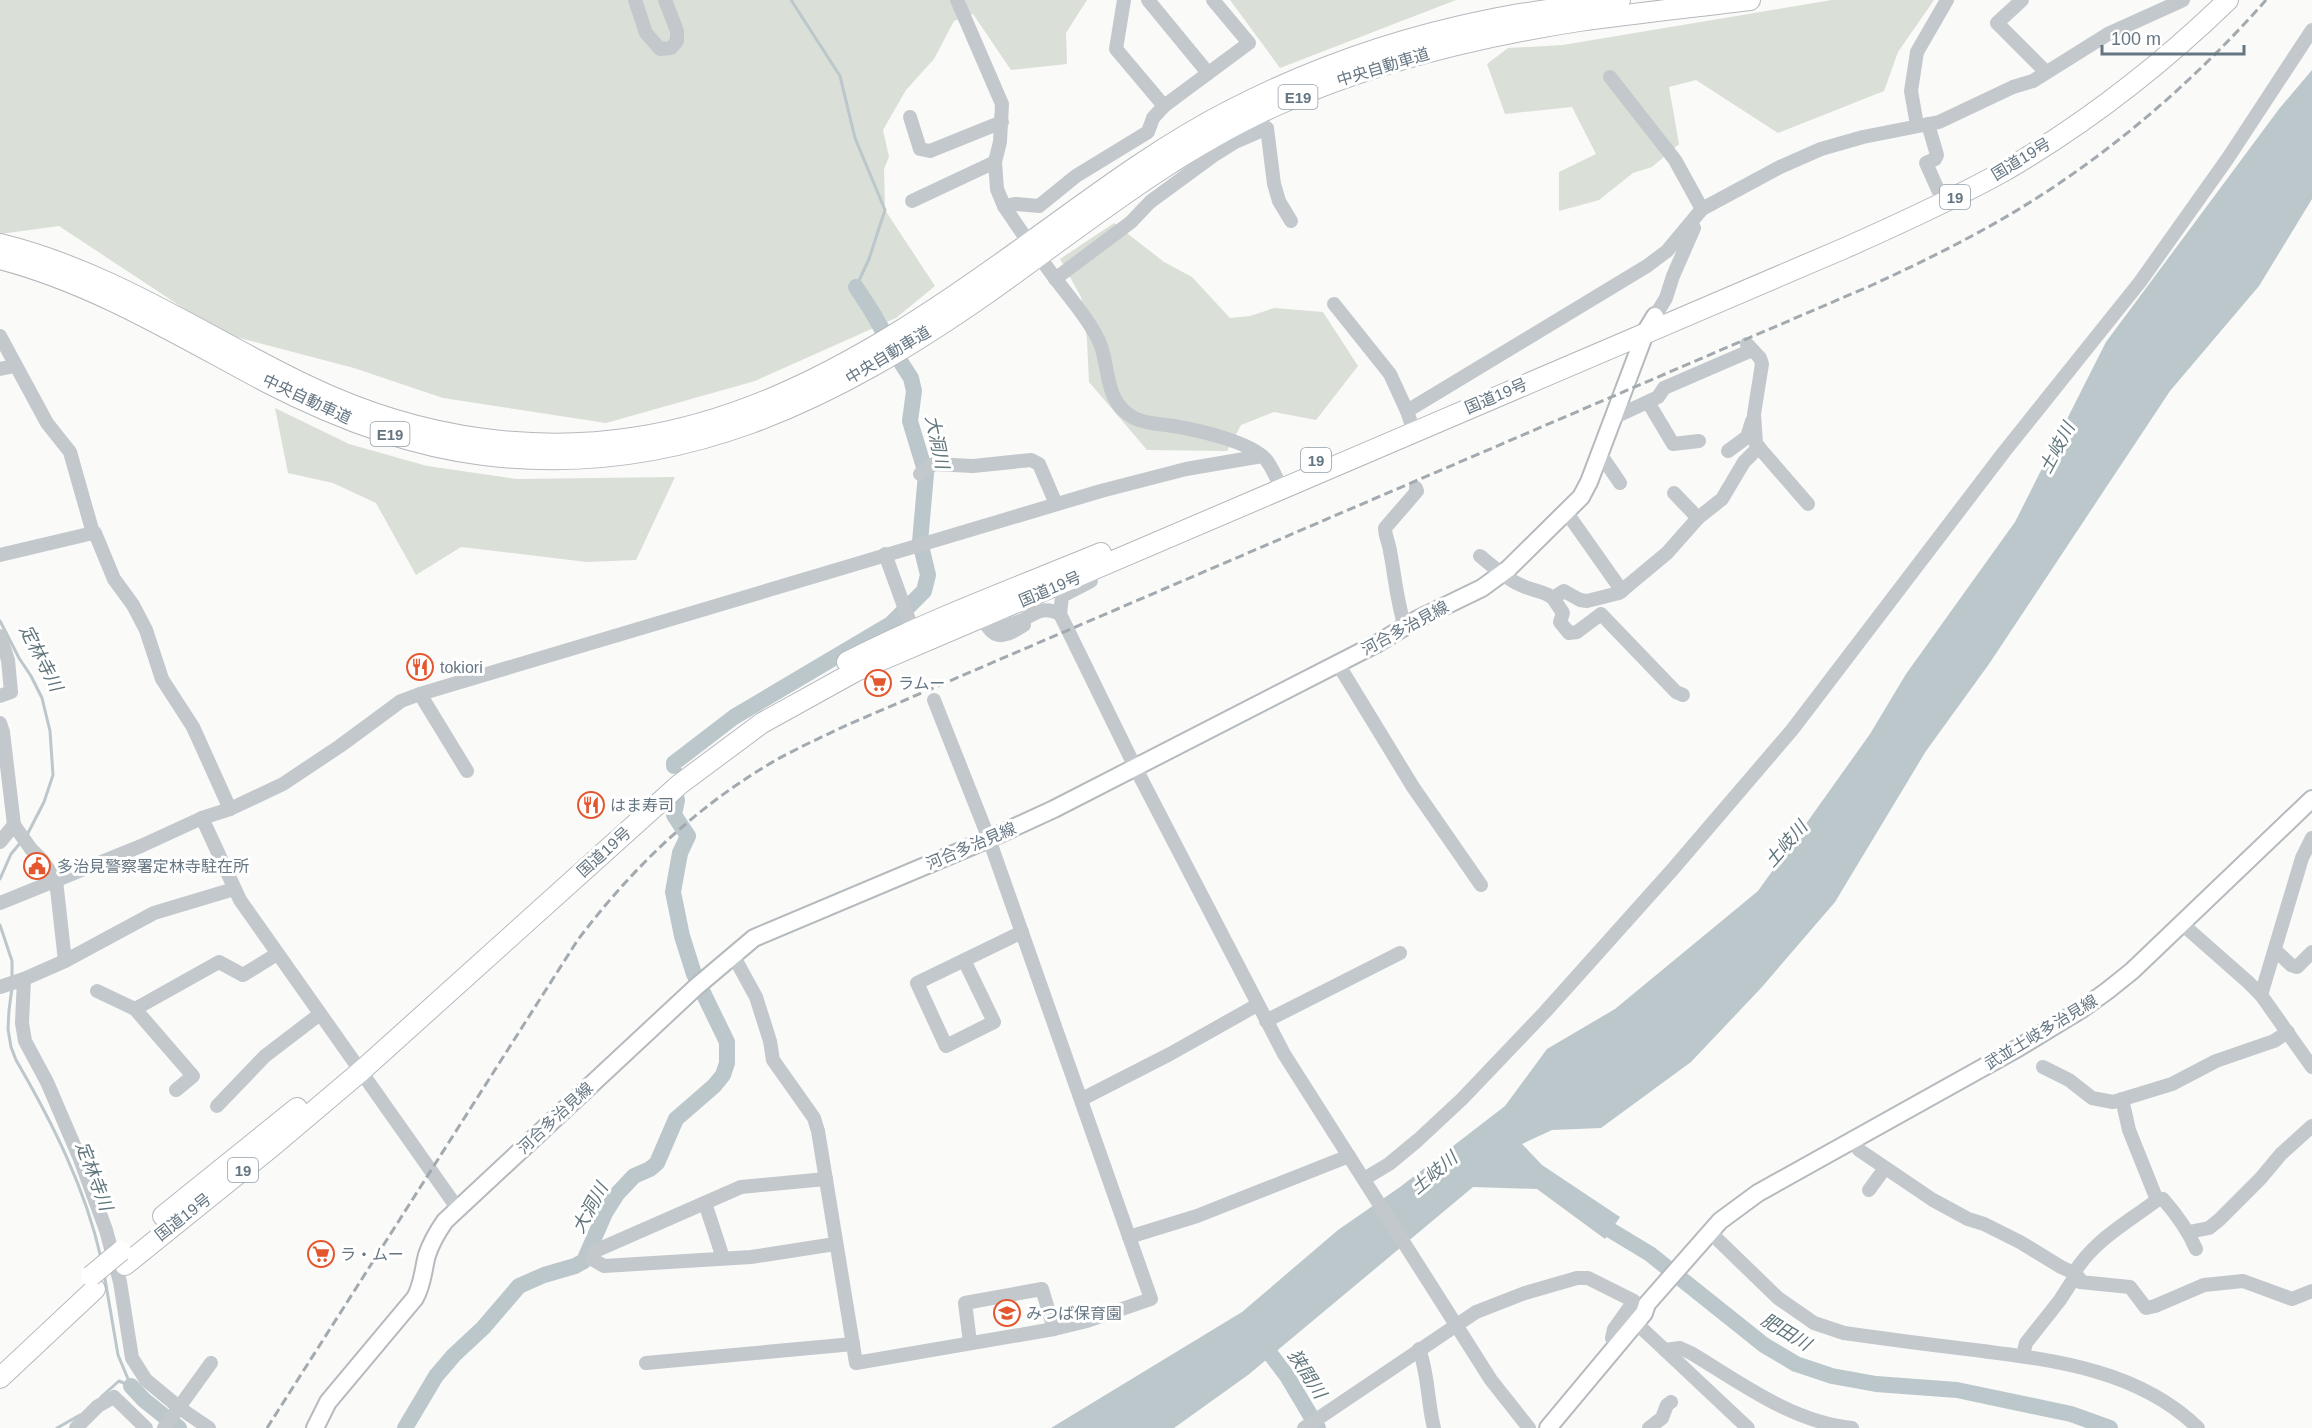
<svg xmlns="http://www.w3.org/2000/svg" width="2312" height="1428" viewBox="0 0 2312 1428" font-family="Helvetica,'Noto Sans JP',sans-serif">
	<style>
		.green { fill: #dadfd7 }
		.water { fill: #bbc7cb }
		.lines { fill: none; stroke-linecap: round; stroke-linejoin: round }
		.stream { stroke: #bbc7cb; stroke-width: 3 }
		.river { stroke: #bbc7cb; stroke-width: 16 }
		.major-casing { stroke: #b5babe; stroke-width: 20 }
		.highway-casing { stroke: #b4b9bd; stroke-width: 22 }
		.minor { stroke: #c3c8cc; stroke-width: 14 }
		.major { stroke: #fff; stroke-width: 16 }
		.highway { stroke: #fff; stroke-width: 20 }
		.rail { stroke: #a2aab0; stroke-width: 3; stroke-dasharray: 9 4.5; stroke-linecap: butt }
		.highway-bridge-casing { stroke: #b4b9bd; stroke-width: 22; stroke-linecap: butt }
		.highway-bridge { stroke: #fff; stroke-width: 20 }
		.labels { text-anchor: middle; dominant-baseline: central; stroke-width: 6; stroke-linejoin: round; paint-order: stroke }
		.shield { fill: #fff; stroke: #939fa8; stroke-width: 1.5 }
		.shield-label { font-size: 15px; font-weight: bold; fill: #657683 }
		.street-label { font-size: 16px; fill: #657683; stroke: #fff }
		.poi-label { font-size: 16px; fill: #657683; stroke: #fff; text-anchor: start }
		.water-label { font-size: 18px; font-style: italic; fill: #60757c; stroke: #fff }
	</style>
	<rect width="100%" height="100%" fill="#fafaf8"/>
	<g class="green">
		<polygon points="0,0 1087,0 1066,33 1067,64 1011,70 973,14 954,21 934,59 906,90 883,130 889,157 884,169 885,210 935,286 896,318 755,381 606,423 443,398 354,368 221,333 59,226 0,234"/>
		<polygon points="1230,0 1456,0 1280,68"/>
		<polygon points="1832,0 1934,0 1898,52 1884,91 1778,133 1696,80 1669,87 1679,144 1652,167 1633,173 1599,200 1559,211 1559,172 1596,154 1572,107 1505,114 1487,64 1508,48 1563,45"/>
		<polygon points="1114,223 1164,262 1192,277 1230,318 1250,316 1274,308 1323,312 1358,366 1316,420 1274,412 1241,425 1227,451 1147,450 1089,382 1087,340 1081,297 1060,259"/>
		<polygon points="275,408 349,444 427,466 517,479 675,477 636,560 587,562 461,547 416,575 376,503 333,483 288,473"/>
	</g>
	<polygon class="water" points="2312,70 2312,199 2259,286 2170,391 1989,664 1926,751 1835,902 1762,987 1691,1062 1601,1128 1552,1130 1522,1144 1542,1165 1620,1217 1605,1239 1537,1189 1473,1187 1248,1375 1174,1428 1051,1428 1242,1312 1338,1230 1400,1187 1505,1106 1547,1049 1615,1009 1758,891 1870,734 1906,674 2015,522 2106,342 2279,109"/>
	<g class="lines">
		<g class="stream">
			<polyline points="791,0 840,76 855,138 885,210 869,259 856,287"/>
			<polyline points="0,621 19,658 31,676 42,698 50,731 53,775 44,802 27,835"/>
			<polyline points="0,879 11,854 21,842"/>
			<polyline points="0,925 12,961 12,978"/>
			<path d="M12,988L9,1010L8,1029L11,1047L16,1060C52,1122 85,1187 101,1258"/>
			<polyline points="104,1273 118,1355 131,1386"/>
			<polyline points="101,1397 119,1381 131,1386"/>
			<polyline points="57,1428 80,1415"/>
		</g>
		<g class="river">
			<polyline points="674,766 674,763 734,717 891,624 924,591 928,575 920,542 926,474 910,421 914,391 911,378 900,361 871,310 856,287"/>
			<polyline points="1592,1219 1650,1254 1764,1345 1796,1364 1832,1376 1876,1384 1957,1390 2071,1414 2110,1428"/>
			<polyline points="1262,1343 1287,1376 1318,1428"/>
			<polyline points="131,1386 144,1400 179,1428"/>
			<polyline points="405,1428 436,1376 454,1355 483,1328 519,1286 544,1275 575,1266 584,1261 605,1213 617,1194 634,1176 650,1169 657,1163 676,1119 714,1086 723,1075 727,1063 727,1042 694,974 682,936 673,892 680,853 688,836 674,815 677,800"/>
		</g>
		<defs>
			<g id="major">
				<path d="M315,1428L328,1402L415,1298C423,1284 423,1270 427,1255C431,1243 438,1231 445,1221L696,987L754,938L989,839L1054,809L1378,643L1416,620L1482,588L1508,569L1581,497L1589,482L1646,331L1655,316"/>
				<polyline points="1548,1428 1644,1313 1647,1304 1720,1221 1758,1193 2018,1048 2082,1009 2107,991 2132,971 2312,799"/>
			</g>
			<g id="highway">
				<path d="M0,244C111,271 204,336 306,385C362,412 422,431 484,439C696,467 857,367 1022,248C1089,200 1155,149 1229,111C1310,69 1399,38 1488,20C1532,11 1576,6 1620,0"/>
				<path d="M0,259C96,284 181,337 268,383C336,418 408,446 484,455C677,479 835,400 989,292C1082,226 1172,152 1277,105C1373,62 1476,37 1579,21C1636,13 1693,7 1750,0"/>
				<path d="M847,662C929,620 1016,588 1101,553"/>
				<polyline points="163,1216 297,1108"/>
				<path d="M125,1265L269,1149L360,1072L680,784L762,723L856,671L1845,248C1899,224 1954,199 2006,170C2086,123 2161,65 2228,0"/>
				<polyline points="0,1378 95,1289"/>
			</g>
		</defs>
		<use href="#major" class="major-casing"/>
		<use href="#highway" class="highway-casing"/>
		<g class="minor">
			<polyline points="635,0 646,33 660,49 671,48 677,41 677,31 665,0"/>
			<polyline points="957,0 1002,104 1000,142 995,162 997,189 1004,206 1023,234"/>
			<polyline points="1148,0 1208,73"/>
			<polyline points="2022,0 1997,23 2046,72"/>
			<polyline points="1610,77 1675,160 1702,209"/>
			<polyline points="1164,106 1249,43 1213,0"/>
			<polyline points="910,117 920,149 930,151 1002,122"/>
			<polyline points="1928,124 1937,155 1935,159 1926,163 1939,192"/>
			<polyline points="1917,125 1911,91 1917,52 1947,0"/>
			<polyline points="912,201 995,162"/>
			<polyline points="1004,206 1016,204 1039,206 1076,176 1148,132 1153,118 1164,106 1116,49 1124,0"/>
			<path d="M1044,263C1060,287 1092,321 1101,346C1110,373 1105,402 1134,418C1146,424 1161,424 1174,426C1197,430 1253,442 1267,461C1273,469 1277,480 1282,489"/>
			<polyline points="1055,279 1131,222 1150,202 1214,155 1235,142 1267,128 1274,184 1279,201 1291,221"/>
			<polyline points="1334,304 1390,374 1407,411"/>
			<polyline points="1655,316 1666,298 1673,276 1694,228"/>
			<polyline points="0,336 47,423 70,452 93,533 95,533 114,579 133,605 146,630 162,679 193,727 230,809"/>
			<polyline points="1747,344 1760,358 1762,364 1754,414 1756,444 1808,504"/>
			<polyline points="0,369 15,366"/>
			<polyline points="1648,402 1673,444 1699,441"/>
			<polyline points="1613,418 1658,397 1664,388 1752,350"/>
			<polyline points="1414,432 1407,411 1647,266 1667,251 1702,209 1780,167 1821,149 1863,137 1939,122 2013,87 2033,81 2108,34 2183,0"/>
			<polyline points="1728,451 1747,437 1752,421"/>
			<polyline points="1599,457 1605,461 1620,483"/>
			<polyline points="920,474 934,464 973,466 1031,460 1039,464 1056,504"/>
			<polyline points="1674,493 1698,518 1722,499 1744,462 1759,447"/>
			<polyline points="1567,513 1622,591"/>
			<polyline points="885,554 913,631"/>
			<polyline points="0,555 93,533"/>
			<path d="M1480,556C1495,568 1507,580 1525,587C1535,591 1544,591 1553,598L1564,591L1580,600L1587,601L1619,593L1667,553L1698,518"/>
			<polyline points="1553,598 1563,613 1560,622 1569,633 1577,632 1601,614 1676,692 1683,695"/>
			<path d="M986,609L993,613L1004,624C1028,626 1035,601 1060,614L1135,767L1284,1054L1491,1380L1529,1428"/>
			<path d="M979,611C992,638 998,642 1024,625"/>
			<polyline points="1060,614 1062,596 1091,581"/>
			<path d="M1405,627C1397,602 1395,577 1390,551C1389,543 1385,536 1385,528L1417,491L1416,488"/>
			<polyline points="0,636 8,660 11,692 0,696"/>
			<polyline points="1338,664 1413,787 1481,885"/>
			<polyline points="420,694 467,771"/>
			<polyline points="0,723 3,732 14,825 31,849 42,860 56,880 65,961"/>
			<polyline points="202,818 240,900 458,1209"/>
			<polyline points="0,842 14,825"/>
			<polyline points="0,903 141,846 202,818 230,809 283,784 340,746 401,701 420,694 1101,491 1186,469 1262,456"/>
			<polyline points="2181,923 2248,982 2261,995 2312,1067"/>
			<polyline points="2276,951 2291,965 2297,967 2312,952"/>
			<polyline points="733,955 756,997 770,1041 773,1060 814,1118 818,1131 856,1363 1054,1329 1087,1321 1151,1299 989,839 934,700"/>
			<polyline points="964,960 994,1022 946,1046 917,983 1022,932"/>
			<polyline points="24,979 22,1023 25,1041 47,1082 80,1159 106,1230 120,1282 132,1358 146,1380 181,1409 209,1428"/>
			<polyline points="0,987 24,979 65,961 154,913 234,889"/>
			<polyline points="97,991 135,1009 219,962 243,975 277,954"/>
			<polyline points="2261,995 2302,858 2312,838"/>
			<polyline points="135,1009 193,1076 176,1090"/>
			<polyline points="1266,1021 1400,953"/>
			<polyline points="2043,1067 2069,1080 2092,1098 2113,1102 2172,1084 2216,1061 2274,1041 2288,1032"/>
			<polyline points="1082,1099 1170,1054 1257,1005"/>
			<polyline points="2122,1099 2129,1130 2157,1200"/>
			<polyline points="217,1106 265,1056 320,1014"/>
			<path d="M1852,1139L1859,1150L1933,1200L1968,1219L1984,1224L2020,1242L2061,1267L2074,1273C2094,1240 2127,1223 2157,1200L2163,1199C2177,1215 2188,1230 2196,1249"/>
			<polyline points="826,1179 741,1187 595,1251 592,1259 604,1266 751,1257 835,1244"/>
			<polyline points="1364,1179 1389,1164 1418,1140 1462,1099 1545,1012 1673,869 1792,730 2004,452 2140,282 2228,158 2312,30"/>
			<polyline points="1869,1190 1885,1168"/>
			<polyline points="705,1203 723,1258"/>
			<polyline points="2189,1232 2209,1228 2219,1220 2261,1178 2281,1154 2312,1126"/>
			<polyline points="1129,1237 1197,1216 1349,1156"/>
			<path d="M1716,1238L1778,1298L1814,1323L1844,1333C1887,1339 1931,1345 1975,1350C2054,1360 2139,1370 2198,1428"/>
			<polyline points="2074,1273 2080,1279 2080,1282 2130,1287 2146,1308 2155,1306 2204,1285 2243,1281 2292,1299 2312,1291"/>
			<path d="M1636,1323L1665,1350L1680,1348L1691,1353C1741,1383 1792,1422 1852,1428"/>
			<polyline points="970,1342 965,1303 1042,1289 1054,1329"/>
			<path d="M1419,1349C1429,1376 1427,1401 1434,1428"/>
			<polyline points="1665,1350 1748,1428"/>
			<polyline points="2023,1355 2026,1343 2060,1300 2076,1275"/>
			<polyline points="646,1363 853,1344"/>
			<polyline points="76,1428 98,1406 114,1397 146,1428"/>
			<polyline points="164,1428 211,1363"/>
			<polyline points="1304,1428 1476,1312 1525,1293 1577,1278 1588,1278 1634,1301 1614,1329 1612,1338 1617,1344"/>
			<polyline points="1649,1428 1662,1418 1667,1405 1671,1402"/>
		</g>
		<use href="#major" class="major"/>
		<use href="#highway" class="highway"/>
		<path class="rail" d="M267,1428L577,941C628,873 688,814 761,769C788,752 818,739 847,725L1870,286C1916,265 1961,243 2004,218C2102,161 2191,85 2266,0"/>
		<defs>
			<polyline id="highway-bridge" points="91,1276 121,1251"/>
		</defs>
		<use href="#highway-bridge" class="highway-bridge-casing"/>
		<use href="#highway-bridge" class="highway-bridge"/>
	</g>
	<defs>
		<symbol id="restaurant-ring" viewBox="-11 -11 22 22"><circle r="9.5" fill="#fff" stroke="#e4572e" stroke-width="1.5"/><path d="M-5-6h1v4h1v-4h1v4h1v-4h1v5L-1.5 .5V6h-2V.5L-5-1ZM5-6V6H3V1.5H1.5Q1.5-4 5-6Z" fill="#e4572e"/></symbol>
		<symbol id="supermarket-ring" viewBox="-11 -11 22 22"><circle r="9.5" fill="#fff" stroke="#e4572e" stroke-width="1.5"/><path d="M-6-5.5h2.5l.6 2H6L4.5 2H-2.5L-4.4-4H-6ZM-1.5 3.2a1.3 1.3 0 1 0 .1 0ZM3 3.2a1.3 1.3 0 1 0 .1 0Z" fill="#e4572e"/></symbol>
		<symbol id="civic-ring" viewBox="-11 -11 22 22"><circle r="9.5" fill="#fff" stroke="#e4572e" stroke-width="1.5"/><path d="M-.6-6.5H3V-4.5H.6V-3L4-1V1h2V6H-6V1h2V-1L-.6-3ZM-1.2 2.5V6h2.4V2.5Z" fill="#e4572e"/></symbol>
		<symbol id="school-ring" viewBox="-11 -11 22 22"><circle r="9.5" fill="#fff" stroke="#e4572e" stroke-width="1.5"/><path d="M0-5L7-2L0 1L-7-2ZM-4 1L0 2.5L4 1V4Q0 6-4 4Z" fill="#e4572e"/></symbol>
	</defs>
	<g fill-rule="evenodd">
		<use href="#restaurant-ring" x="405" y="652" width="30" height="30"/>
		<use href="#supermarket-ring" x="863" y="668" width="30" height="30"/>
		<use href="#restaurant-ring" x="576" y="790" width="30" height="30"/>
		<use href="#civic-ring" x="22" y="851" width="30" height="30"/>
		<use href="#supermarket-ring" x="306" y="1239" width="30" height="30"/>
		<use href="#school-ring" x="992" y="1298" width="30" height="30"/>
	</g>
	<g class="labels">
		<g class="shield">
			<rect x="1278.5" y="85" width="39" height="24" rx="4.5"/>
			<rect x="1940" y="185" width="30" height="24" rx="4.5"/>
			<rect x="370.5" y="422" width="39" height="24" rx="4.5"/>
			<rect x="1301" y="448" width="30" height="24" rx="4.5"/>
			<rect x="228" y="1158" width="30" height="24" rx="4.5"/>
		</g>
		<g class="shield-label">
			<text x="1298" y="97">E19</text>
			<text x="1955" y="197">19</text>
			<text x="390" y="434">E19</text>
			<text x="1316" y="460">19</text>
			<text x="243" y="1170">19</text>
		</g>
		<g class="street-label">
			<text transform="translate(1383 67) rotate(-17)">中央自動車道</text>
			<text transform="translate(2021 159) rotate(-31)">国道19号</text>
			<text transform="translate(888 355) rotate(-31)">中央自動車道</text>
			<text transform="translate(1496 396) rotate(-23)">国道19号</text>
			<text transform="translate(307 399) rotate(25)">中央自動車道</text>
			<text transform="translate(1050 589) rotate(-23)">国道19号</text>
			<text transform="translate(1405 628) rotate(-28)">河合多治見線</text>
			<text transform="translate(971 846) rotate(-23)">河合多治見線</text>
			<text transform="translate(604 852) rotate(-42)">国道19号</text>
			<text transform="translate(2041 1032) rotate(-31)">武並土岐多治見線</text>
			<text transform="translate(555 1118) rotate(-43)">河合多治見線</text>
			<text transform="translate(183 1217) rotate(-38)">国道19号</text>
		</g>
		<g class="poi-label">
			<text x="440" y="667">tokiori</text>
			<text x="898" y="683">ラムー</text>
			<text x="610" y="805">はま寿司</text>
			<text x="57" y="866">多治見警察署定林寺駐在所</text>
			<text x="340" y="1254">ラ・ムー</text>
			<text x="1026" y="1313">みつば保育園</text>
		</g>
		<g class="water-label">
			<text transform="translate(937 442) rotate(78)">大洞川</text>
			<text transform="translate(2057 448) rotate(-62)">土岐川</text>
			<text transform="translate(41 658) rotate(63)">定林寺川</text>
			<text transform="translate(1786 844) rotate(-49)">土岐川</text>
			<text transform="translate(1434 1173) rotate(-40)">土岐川</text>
			<text transform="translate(94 1176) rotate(69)">定林寺川</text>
			<text transform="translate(590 1208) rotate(-61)">大洞川</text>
			<text transform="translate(1786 1332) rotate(31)">肥田川</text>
			<text transform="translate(1307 1374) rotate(57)">狭間川</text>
		</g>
	</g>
	<path d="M2102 45v9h142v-9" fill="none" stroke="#657683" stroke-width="3"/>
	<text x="2111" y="45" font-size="18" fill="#657683" stroke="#ffffff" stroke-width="4.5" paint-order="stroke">100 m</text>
</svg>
